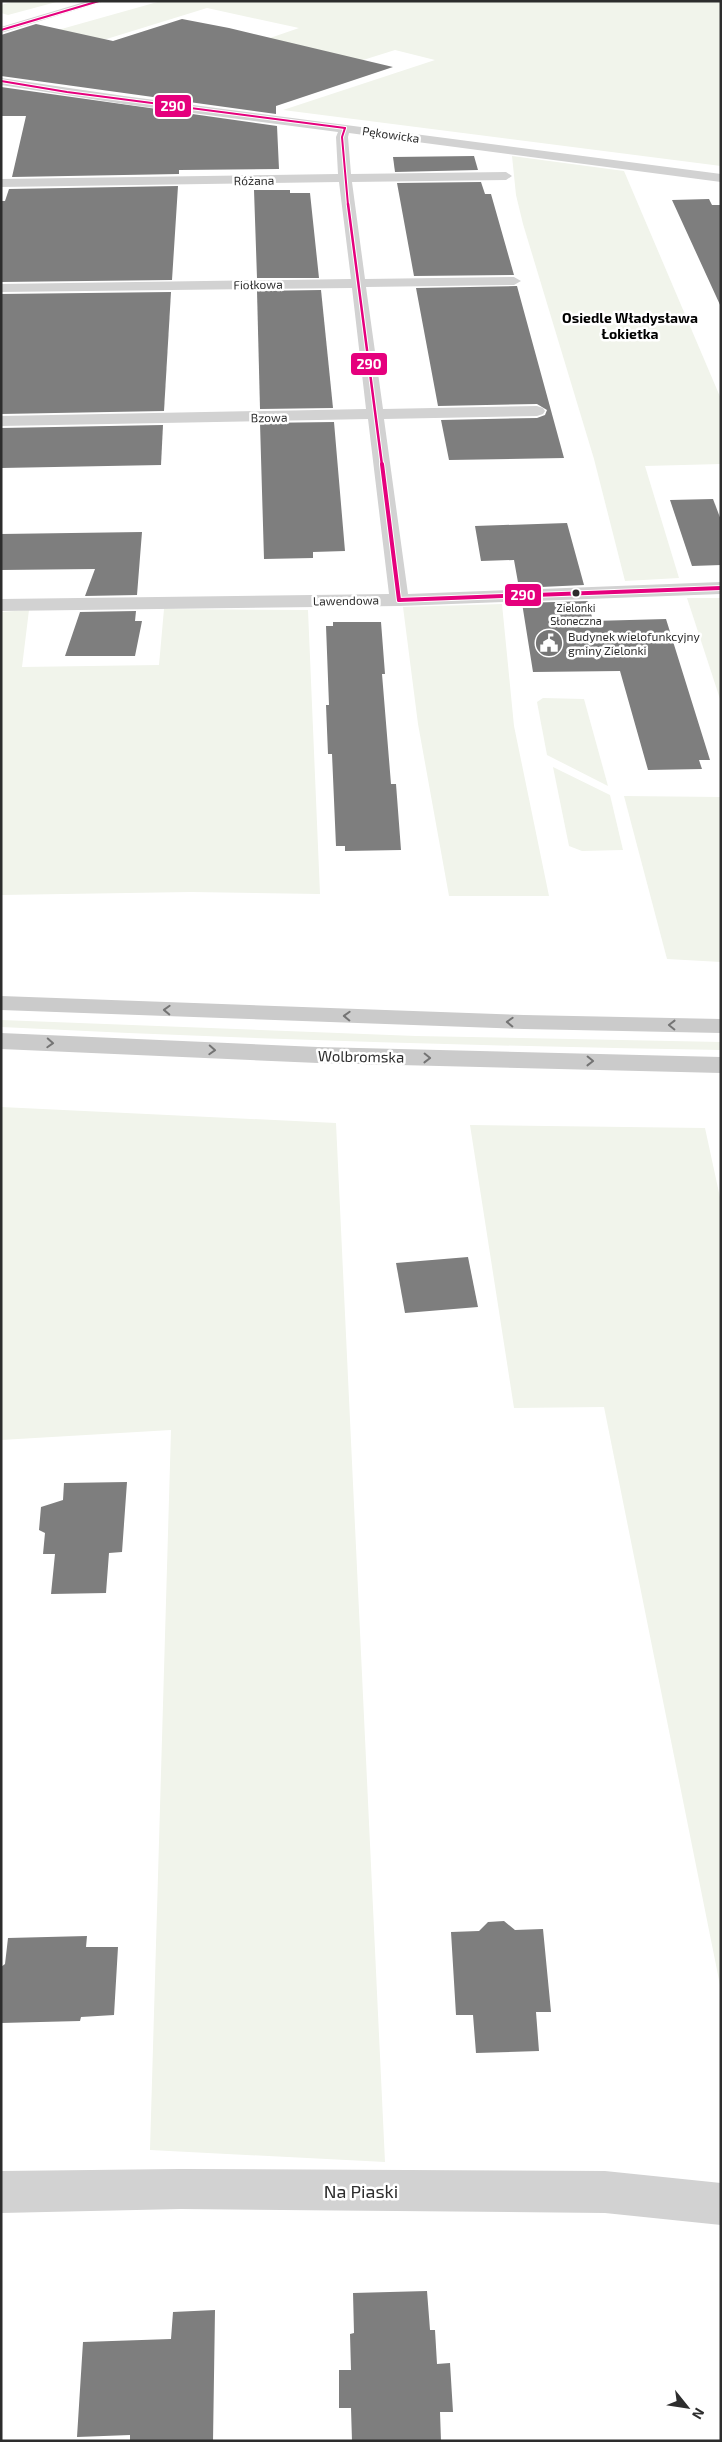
<svg xmlns="http://www.w3.org/2000/svg" width="722" height="2442" viewBox="0 0 722 2442" font-family="'Exo 2',sans-serif">
	<style>
		.green { fill: #f1f4eb }
		.building { fill: #7e7e7e }
		.lines { fill: none; stroke-linecap: round; stroke-linejoin: round }
		.minor { fill: #d2d2d2; fill-rule: evenodd }
		.secondary { fill: #cbcbcb; fill-rule: evenodd }
		.bus-1-far2-casing { stroke: #fff; stroke-width: 4 }
		.bus-1-far1-casing { stroke: #fff; stroke-width: 4.5 }
		.bus-1-casing { stroke: #fff; stroke-width: 6 }
		.bus-1-far2 { stroke: #e5007d; stroke-width: 2 }
		.bus-1-far1 { stroke: #e5007d; stroke-width: 2.5 }
		.bus-1 { stroke: #e5007d; stroke-width: 4 }
		.oneway { stroke: #747474 }
		.bus-dot { fill: #2d2d2d; stroke: #fff; stroke-width: 2 }
		.labels { text-anchor: middle; dominant-baseline: central; stroke-width: 5; stroke-linejoin: round; paint-order: stroke }
		.far-bus-label { font-size: 11px; fill: #2d2d2d; stroke: #fff }
		.far-street-label { font-size: 12px; fill: #2d2d2d; stroke: #fff }
		.far-poi-label { font-size: 12px; fill: #2d2d2d; stroke: #fff; text-anchor: start }
		.far-neighbourhood-label { font-size: 14px; font-weight: bold; fill: #000; stroke: #fff }
		.street-label { font-size: 15px; fill: #2d2d2d; stroke: #fff }
		.near-street-label { font-size: 18px; fill: #2d2d2d; stroke: #fff }
		.line-badge { stroke: #fff; stroke-width: 2 }
		.badge-label { font-size: 14px; text-anchor: middle; font-weight: bold; fill: #fff }
	</style>
	<rect width="100%" height="100%" fill="#fff"/>
	<g class="green">
		<polygon points="15,1 60,1 8,15 1,13 1,5"/>
		<polygon points="161,1 721,1 721,166 283,110 435,60 395,50 226,103 121,89 299,28 207,8 3,71 1,46"/>
		<polygon points="512,156 624,171 721,399 721,464 645,466 679,578 625,581 594,459 523,224 516,195"/>
		<polygon points="687,598 721,598 721,702"/>
		<polygon points="502,604 514,726 549,896 449,896 418,724 403,607"/>
		<polygon points="164,609 308,610 320,894 191,892 1,895 1,612 29,610 22,667 159,665"/>
		<polygon points="543,698 584,699 608,786 547,755 537,702"/>
		<polygon points="553,767 610,795 623,850 582,851 569,846"/>
		<polygon points="624,796 721,797 721,962 667,959"/>
		<path d="M1,1020L416,1036L721,1042V1050C481,1046 241,1039 1,1027Z"/>
		<polygon points="1,1107 336,1123 385,2162 150,2150 171,1430 1,1440"/>
		<polygon points="470,1125 705,1128 721,1202 721,1990 604,1407 514,1408"/>
	</g>
	<g class="building">
		<polygon points="182,19 229,28 393,67 276,106 276,114 1,76 1,35 36,24 113,41"/>
		<polygon points="1,87 277,126 279,169 179,170 179,174 12,177 26,116 1,116"/>
		<polygon points="474,156 478,170 395,172 393,157"/>
		<polygon points="481,182 485,194 491,194 514,275 414,276 397,183"/>
		<polygon points="178,186 172,280 1,282 1,201 5,201 9,189"/>
		<polygon points="254,190 290,190 290,193 310,193 319,278 257,278"/>
		<polygon points="709,199 712,205 721,205 721,307 672,200"/>
		<polygon points="517,286 564,458 449,460 441,420 537,418 545,415 547,410 537,404 438,406 416,288"/>
		<polygon points="321,290 333,408 260,409 257,291"/>
		<polygon points="171,292 164,411 1,414 1,294"/>
		<polygon points="334,422 345,551 313,552 313,558 264,559 260,423"/>
		<polygon points="163,425 161,465 1,468 1,428"/>
		<polygon points="713,499 721,520 721,565 692,566 670,500"/>
		<polygon points="567,523 584,585 519,588 514,560 481,561 475,526"/>
		<polygon points="142,532 137,595 85,596 95,569 1,570 1,534"/>
		<polygon points="588,601 593,621 666,619 710,760 699,760 702,769 648,770 620,671 533,672 522,603"/>
		<polygon points="136,611 135,621 142,621 135,656 65,656 80,612"/>
		<polygon points="333,622 381,622 385,674 382,674 391,784 396,784 401,850 345,851 345,846 336,846 332,754 328,754 326,705 329,705 326,626 333,626"/>
		<polygon points="468,1257 478,1307 405,1313 396,1263"/>
		<polygon points="127,1482 122,1552 109,1553 106,1593 51,1594 55,1554 43,1554 45,1533 39,1530 41,1507 63,1500 64,1483"/>
		<polygon points="504,1921 515,1930 543,1929 551,2012 536,2012 539,2051 476,2053 473,2015 456,2015 451,1932 479,1931 488,1922"/>
		<polygon points="87,1936 86,1947 118,1947 114,2015 81,2017 80,2021 1,2023 1,1967 5,1964 8,1938"/>
		<polygon points="427,2291 430,2330 435,2330 437,2364 450,2363 453,2412 440,2412 441,2441 352,2441 351,2408 339,2408 339,2370 351,2370 350,2334 354,2333 353,2293"/>
		<polygon points="215,2310 213,2441 130,2441 130,2435 77,2437 83,2342 171,2339 173,2312"/>
	</g>
	<g class="lines">
		<g class="minor">
			<polygon points="88,1 105,1 1,33 1,27"/>
			<polygon points="1,78 124,96 721,174 721,182 349,133 348,137 351,174 506,172 512,176 506,180 352,182 365,279 514,277 521,281 514,285 366,287 383,409 537,406 543,408 545,411 543,414 537,416 384,419 408,594 721,582 721,594 399,606 1,611 1,599 389,594 368,419 1,426 1,416 366,409 352,288 1,292 1,284 351,279 339,182 1,187 1,179 338,174 336,137 338,132 124,104 1,85"/>
			<polygon points="181,2169 605,2171 721,2183 721,2225 605,2213 181,2209 1,2213 1,2171"/>
		</g>
		<g class="secondary">
			<polygon points="1,996 524,1015 721,1019 721,1033 524,1029 1,1010"/>
			<polygon points="1,1033 318,1047 721,1057 721,1073 318,1063 1,1049"/>
		</g>
		<defs>
			<g id="bus-1-far2">
				<polyline points="1,30 99,1"/>
				<polyline points="1,81 67,92 345,128"/>
				<polyline points="345,128 342,137 348,205"/>
			</g>
			<polyline id="bus-1-far1" points="348,204 382,465"/>
			<g id="bus-1">
				<polyline points="382,464 399,600"/>
				<polyline points="399,600 721,588"/>
			</g>
		</defs>
		<use href="#bus-1-far2" class="bus-1-far2-casing"/>
		<use href="#bus-1-far1" class="bus-1-far1-casing"/>
		<use href="#bus-1" class="bus-1-casing"/>
		<use href="#bus-1-far2" class="bus-1-far2"/>
		<use href="#bus-1-far1" class="bus-1-far1"/>
		<use href="#bus-1" class="bus-1"/>
	</g>
	<defs><path id="oneway-chevron" d="M-2-3.5L2.5 0L-2 3.5" fill="none" stroke-width="1.6" stroke-linecap="round" stroke-linejoin="round" transform="scale(1.25)"/></defs>
	<g class="oneway">
		<use href="#oneway-chevron" transform="translate(167 1010) rotate(-178)"/>
		<use href="#oneway-chevron" transform="translate(347 1016) rotate(-178)"/>
		<use href="#oneway-chevron" transform="translate(510 1022) rotate(-178)"/>
		<use href="#oneway-chevron" transform="translate(672 1025) rotate(-179)"/>
		<use href="#oneway-chevron" transform="translate(50 1043) rotate(3)"/>
		<use href="#oneway-chevron" transform="translate(212 1050) rotate(3)"/>
		<use href="#oneway-chevron" transform="translate(427 1058) rotate(1)"/>
		<use href="#oneway-chevron" transform="translate(590 1061) rotate(1)"/>
	</g>
	<defs>
		<symbol id="civic-disc" viewBox="-11 -11 22 22"><circle r="9.5" fill="#767676" stroke="#fff"/><path d="M-.6-6.5H3V-4.5H.6V-3L4-1V1h2V6H-6V1h2V-1L-.6-3ZM-1.2 2.5V6h2.4V2.5Z" fill="#fff"/></symbol>
	</defs>
	<g fill-rule="evenodd">
		<use href="#civic-disc" x="533" y="627" width="32" height="32"/>
	</g>
	<circle class="bus-dot" cx="576" cy="593" r="4.5"/>
	<g class="labels">
		<g class="far-bus-label">
			<text x="576" y="607">Zielonki<tspan x="576" dy="13">Słoneczna</tspan></text>
		</g>
		<g class="far-street-label">
			<text transform="translate(391 134) rotate(8)">Pękowicka</text>
			<text transform="translate(254 180) rotate(-1)">Różana</text>
			<text transform="translate(258 284) rotate(-1)">Fiołkowa</text>
			<text transform="translate(269 417) rotate(-1)">Bzowa</text>
			<text transform="translate(346 600) rotate(-1)">Lawendowa</text>
		</g>
		<g class="far-poi-label">
			<text x="568" y="636">Budynek wielofunkcyjny<tspan x="568" dy="14">gminy Zielonki</tspan></text>
		</g>
		<g class="far-neighbourhood-label">
			<text x="630" y="317">Osiedle Władysława<tspan x="630" dy="16">Łokietka</tspan></text>
		</g>
		<g class="street-label">
			<text transform="translate(361 1056) rotate(1)">Wolbromska</text>
		</g>
		<g class="near-street-label">
			<text x="361" y="2191">Na Piaski</text>
		</g>
	</g>
	<g class="line-badge">
		<rect x="154" y="94" width="38" height="24" rx="5" fill="#e5007d"/>
		<rect x="350" y="352" width="38" height="24" rx="5" fill="#e5007d"/>
		<rect x="504" y="583" width="38" height="24" rx="5" fill="#e5007d"/>
	</g>
	<g class="badge-label">
		<text x="173" y="111">290</text>
		<text x="369" y="369">290</text>
		<text x="523" y="600">290</text>
	</g>
	<rect width="722" height="2442" fill="none" stroke="#2d2d2d" stroke-width="5"/>
	<g transform="translate(687 2407) rotate(120)" stroke="#ffffff" stroke-width="4" paint-order="stroke">
	<path d="M0-4L9 19L0 12L-9 19Z" fill="#2d2d2d"/>
	<text y="-8" font-size="14" font-weight="bold" text-anchor="middle" fill="#2d2d2d">N</text>
	</g>
</svg>
